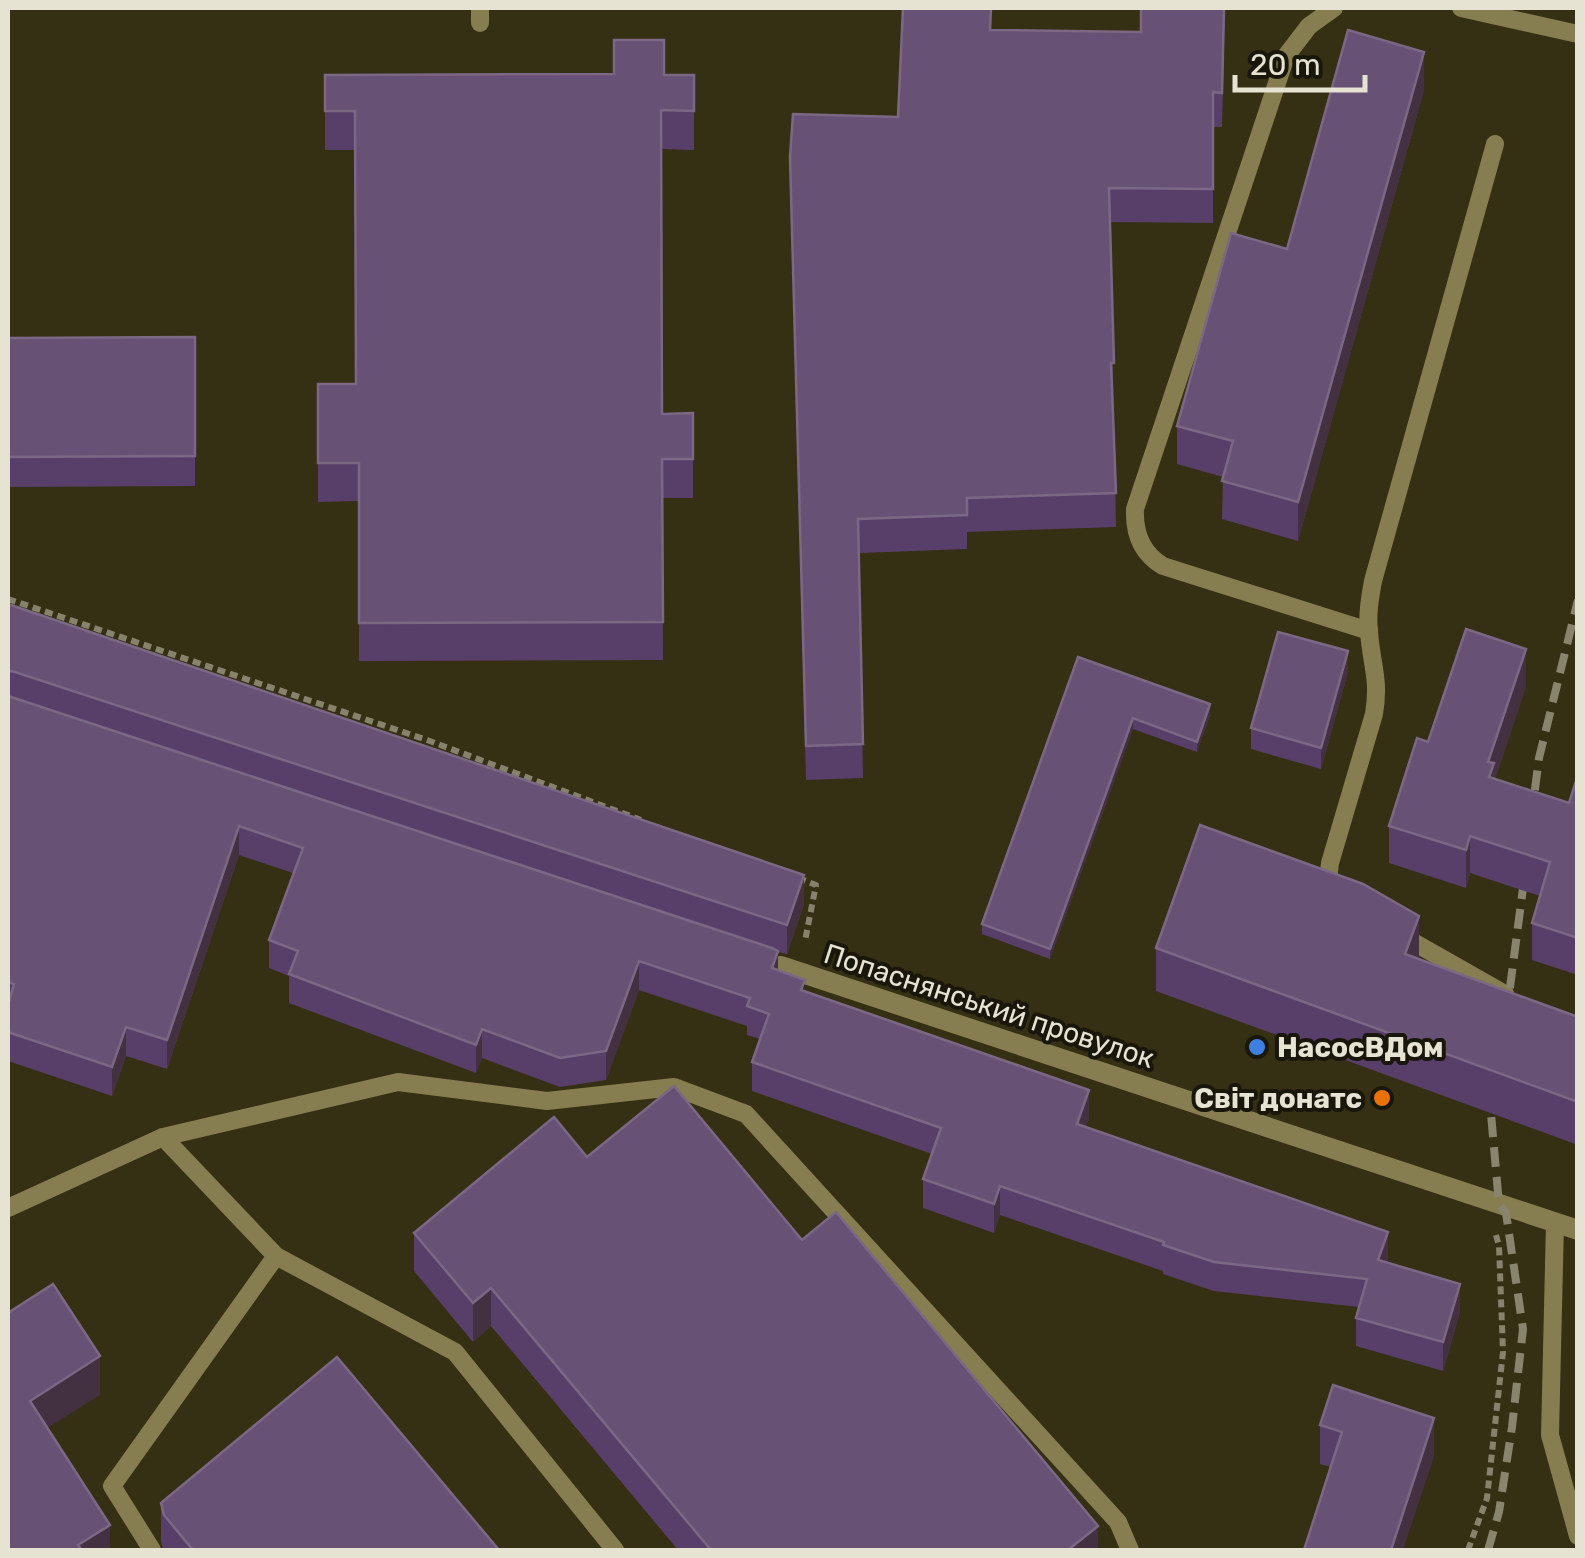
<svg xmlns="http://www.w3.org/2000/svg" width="1585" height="1558" viewBox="0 0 1585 1558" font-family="Rubik,sans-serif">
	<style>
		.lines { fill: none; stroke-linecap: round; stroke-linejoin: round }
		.path { stroke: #87826c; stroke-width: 6; stroke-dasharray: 8 5; stroke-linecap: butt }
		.service { stroke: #867d50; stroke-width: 18 }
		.minor { stroke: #867d50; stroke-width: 20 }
		.rail { stroke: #89846e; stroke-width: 8; stroke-dasharray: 20 10; stroke-linecap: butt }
		.wall { fill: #583f6a }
		.shaded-wall { fill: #433142 }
		.building { fill: #675175; stroke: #7b6884; stroke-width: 2.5 }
		.shop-dot { fill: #3f7fe0; stroke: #19170b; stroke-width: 4 }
		.food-dot { fill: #e8710a; stroke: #19170b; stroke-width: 4 }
		.labels { text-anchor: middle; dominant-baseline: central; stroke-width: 8; stroke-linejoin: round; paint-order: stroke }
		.street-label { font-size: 28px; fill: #e7e3d3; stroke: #19170b }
		.poi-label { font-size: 28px; font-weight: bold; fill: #e7e3d3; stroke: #19170b; text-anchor: start }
	</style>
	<rect width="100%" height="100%" fill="#352f13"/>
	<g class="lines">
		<g class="path">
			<polyline points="8,599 427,740 641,820"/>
			<polyline points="798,878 816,885 805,941"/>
			<polyline points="1468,1550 1487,1498 1503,1352 1499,1246 1496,1235"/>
		</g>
		<g class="service">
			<path d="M1334,8L1309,26L1286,56L1135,509C1134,533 1141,553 1163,566L1369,631"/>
			<polyline points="1461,8 1578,34"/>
			<polyline points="480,23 480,8"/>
			<path d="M1333,893L1328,880L1330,863L1374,714C1380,678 1371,664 1369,631C1367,614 1370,598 1373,581L1495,144"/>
			<polyline points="1401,935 1505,994"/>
			<polyline points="163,1137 276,1256 455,1352 615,1550"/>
			<polyline points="8,1208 163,1137 398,1082 547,1101 674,1087 746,1114 1118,1522 1130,1550"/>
			<polyline points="1555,1223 1550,1435 1578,1536"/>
			<polyline points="152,1550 112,1486 276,1256"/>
		</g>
		<polyline class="minor" points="781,966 1578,1230"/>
		<g class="rail">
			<polyline points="1531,820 1539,758 1578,600"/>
			<polyline points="1506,1018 1526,865"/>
			<polyline points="1488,1550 1499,1512 1512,1427 1523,1329 1506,1213 1499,1204 1491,1114"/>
		</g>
	</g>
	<g class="wall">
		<polygon points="1141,8 1225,8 1222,127 1213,127 1213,223 1110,222 1116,527 967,532 967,549 859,553 863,778 806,780 790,157 898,117 992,30 1141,32"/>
		<polygon points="325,75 694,75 694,150 661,149 662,414 693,459 693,498 662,498 663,660 359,661 359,501 318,502 318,384 356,384 355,150 325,150"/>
		<polygon points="1424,90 1298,541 1222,519 1223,477 1177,464 1177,426 1287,249"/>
		<polygon points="195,337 195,486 8,487 8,338"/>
		<polygon points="8,604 804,904 787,954 778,952 778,970 805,991 1089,1119 1086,1127 1388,1261 1387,1263 1460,1312 1443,1371 1356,1346 1356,1318 1359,1307 1214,1291 1163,1274 1163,1271 1000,1215 994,1233 923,1208 923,1179 932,1154 752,1091 752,1062 760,1039 747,1035 747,1026 639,990 606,1080 560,1087 482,1058 476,1073 289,1003 289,976 269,968 269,940 293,873 239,855 167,1069 126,1056 112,1096 8,1061"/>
		<polygon points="1078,657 1210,715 1197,752 1133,729 1050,959 982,934 982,924"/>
		<polygon points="1348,672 1321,769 1251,749 1251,728"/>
		<polygon points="1526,686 1495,779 1569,803 1578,775 1578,975 1532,960 1532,923 1540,896 1470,873 1466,888 1389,863 1389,826 1428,742"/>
		<polygon points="1156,948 1419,959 1578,1017 1578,1145 1156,991"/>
		<polygon points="587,1157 802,1240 1098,1550 678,1550 491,1326 473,1342 414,1271 414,1233"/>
		<polygon points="1320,1425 1434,1457 1331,1467 1320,1464"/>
		<polygon points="161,1503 499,1550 163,1550 161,1541"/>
	</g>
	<g class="shaded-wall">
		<polygon points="1424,52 1424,90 1298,541 1298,502"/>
		<polygon points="1526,649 1526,686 1494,782 1489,815 1488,762"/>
		<polygon points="1348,651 1348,672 1321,769 1321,748"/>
		<polygon points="1210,704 1210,715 1197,752 1197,742"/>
		<polygon points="1133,718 1133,729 1050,959 1050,949"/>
		<polygon points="239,826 239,855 167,1069 167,1040"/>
		<polygon points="1470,836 1470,873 1466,888 1466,850"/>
		<polygon points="804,875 804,904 787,954 787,925"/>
		<polygon points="1419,916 1419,959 1405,954"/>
		<polygon points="778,951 778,980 772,968"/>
		<polygon points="639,961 639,990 606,1080 606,1051"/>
		<polygon points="126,1027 126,1056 112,1096 112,1067"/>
		<polygon points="482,1029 482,1058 476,1073 476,1045"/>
		<polygon points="1089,1090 1089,1119 1077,1153 1077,1124"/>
		<polygon points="1000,1186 1000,1215 994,1233 994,1204"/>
		<polygon points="1388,1232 1388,1261 1378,1289 1378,1260"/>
		<polygon points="1460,1284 1460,1312 1443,1371 1443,1342"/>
		<polygon points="491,1288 491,1326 473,1342 473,1303"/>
		<polygon points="100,1356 100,1395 30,1439 30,1401"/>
		<polygon points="1434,1418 1434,1457 1403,1550 1391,1550"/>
		<polygon points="110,1525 110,1550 78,1550 78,1545"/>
		<polygon points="1098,1526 1098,1550 1068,1550"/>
	</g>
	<g class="building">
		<polygon points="903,8 991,8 990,30 1141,32 1141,8 1224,8 1222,93 1213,92 1213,189 1109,188 1114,363 1111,363 1116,493 967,498 967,515 858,519 863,744 806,746 790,157 793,114 898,117"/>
		<polygon points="1348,30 1424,52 1298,502 1222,481 1233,441 1177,426 1231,233 1287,249"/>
		<polygon points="614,40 664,40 664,75 694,75 694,111 661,110 662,414 693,413 693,459 662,459 663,622 359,623 359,463 318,463 318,384 356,384 355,111 325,111 325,75 614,74"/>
		<polygon points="195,337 195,456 8,457 8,338"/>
		<polygon points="8,604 804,875 787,925 12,671 8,672"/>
		<polygon points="1466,629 1526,649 1488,762 1494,763 1489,777 1569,803 1578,775 1578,938 1532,923 1550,862 1470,836 1466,850 1389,826 1417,738 1428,742"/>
		<polygon points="1278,632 1348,651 1321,748 1251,728"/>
		<polygon points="1078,657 1210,704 1197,742 1133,718 1050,949 982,924"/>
		<polygon points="8,696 772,948 778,951 772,968 805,980 801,990 1089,1090 1077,1124 1388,1232 1378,1260 1460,1284 1443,1342 1356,1318 1367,1279 1214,1262 1163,1245 1164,1242 1000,1186 994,1204 923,1179 941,1128 752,1062 769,1014 747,1006 750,998 639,961 606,1051 560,1058 482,1029 476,1045 289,974 298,951 269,940 303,848 239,826 167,1040 126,1027 112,1067 8,1032 8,1005 14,984 8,982"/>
		<polygon points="1200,825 1363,884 1419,916 1405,954 1578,1017 1578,1102 1156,948"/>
		<polygon points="674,1086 802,1240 836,1212 1098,1526 1068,1550 711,1550 491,1288 473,1303 414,1233 554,1117 587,1157"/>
		<polygon points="53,1284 100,1356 30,1401 110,1525 78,1545 82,1550 8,1550 8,1313"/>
		<polygon points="337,1357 499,1550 193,1550 164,1515 161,1503"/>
		<polygon points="1333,1385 1434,1418 1391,1550 1304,1550 1342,1432 1320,1425"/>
	</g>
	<circle class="shop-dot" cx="1257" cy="1047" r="10"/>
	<circle class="food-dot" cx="1382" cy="1098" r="10"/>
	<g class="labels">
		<g class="street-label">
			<text transform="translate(989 1006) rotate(18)">Попаснянський провулок</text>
		</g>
		<g class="poi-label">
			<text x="1277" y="1047">НасосВДом</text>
			<text x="1362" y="1098" text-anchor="end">Світ донатс</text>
		</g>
	</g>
	<rect width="1585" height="1558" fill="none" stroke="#e7e3d3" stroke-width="20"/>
	<path d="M1235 75v15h130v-15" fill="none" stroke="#e7e3d3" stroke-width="5"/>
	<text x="1250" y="75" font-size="30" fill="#e7e3d3" stroke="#19170b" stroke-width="8" paint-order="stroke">20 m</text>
</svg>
